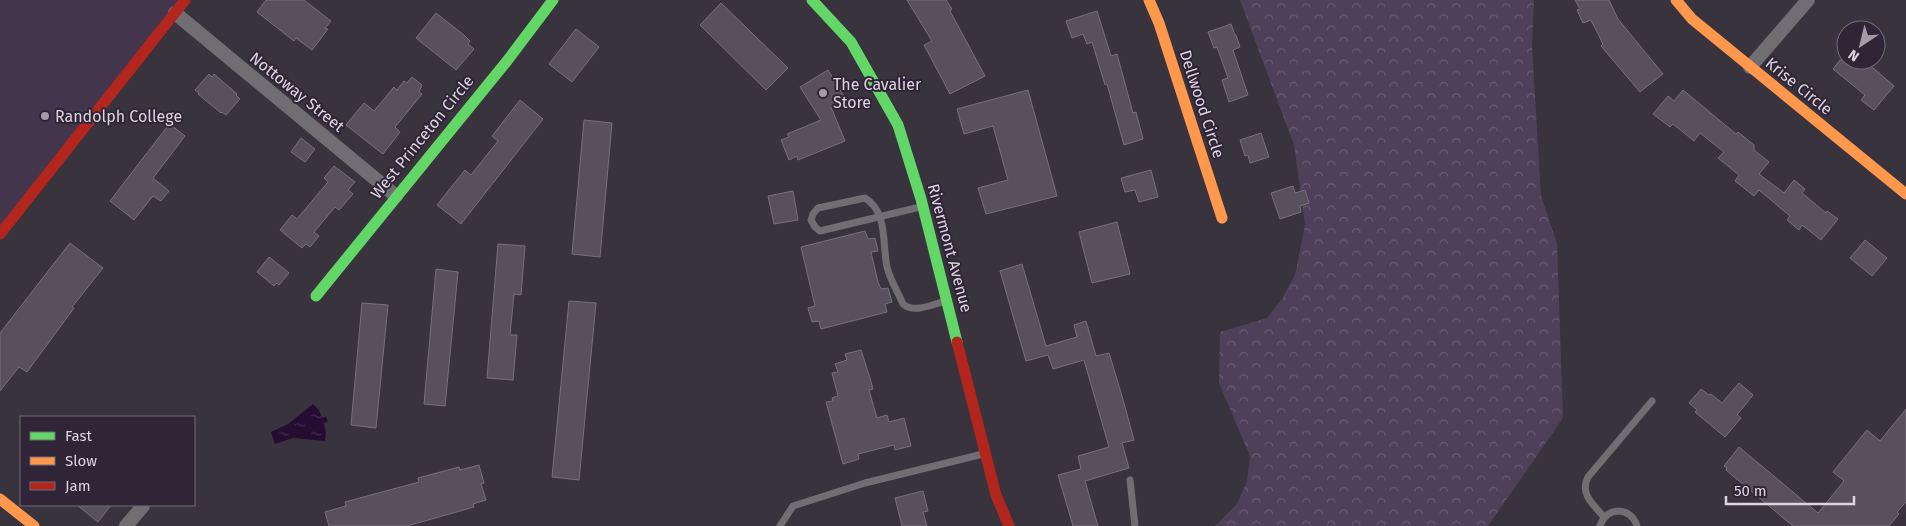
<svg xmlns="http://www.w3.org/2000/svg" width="1906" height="526" viewBox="0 0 1906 526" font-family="'Fira Sans',sans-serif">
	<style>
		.built { fill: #43354c }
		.forest { fill: url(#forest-crowns) }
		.water { fill: url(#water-ripples) }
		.building { fill: #58505d; stroke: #77717a }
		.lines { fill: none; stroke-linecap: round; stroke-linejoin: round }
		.lane { stroke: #706d73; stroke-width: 7 }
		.street { stroke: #706d73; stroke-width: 14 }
		.fast { stroke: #63d668; stroke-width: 11 }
		.slow { stroke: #ff974d; stroke-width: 11 }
		.jam { stroke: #b3261e; stroke-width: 11 }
		.poi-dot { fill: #a39ca8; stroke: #302537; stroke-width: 2 }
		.labels { text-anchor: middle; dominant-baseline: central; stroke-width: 4; stroke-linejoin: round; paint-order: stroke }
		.poi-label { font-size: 16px; fill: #dcd5e1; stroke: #302537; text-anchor: start }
		.street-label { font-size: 16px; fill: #dcd5e1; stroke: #302537 }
	</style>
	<defs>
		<pattern id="forest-crowns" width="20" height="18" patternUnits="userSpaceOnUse" patternTransform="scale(1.25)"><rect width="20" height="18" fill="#4f405a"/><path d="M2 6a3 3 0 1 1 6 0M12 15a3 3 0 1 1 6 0" fill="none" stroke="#685b71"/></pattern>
		<pattern id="water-ripples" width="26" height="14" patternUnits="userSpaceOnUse" patternTransform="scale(1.25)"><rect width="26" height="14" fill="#250d32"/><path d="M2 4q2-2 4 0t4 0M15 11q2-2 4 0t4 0" fill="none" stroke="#442f4f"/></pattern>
	</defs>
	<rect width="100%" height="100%" fill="#39333d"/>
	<polygon class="built" points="0,0 179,0 0,233"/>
	<polygon class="forest" points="1240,0 1534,0 1532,46 1541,196 1557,243 1563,418 1488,526 1215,526 1237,504 1247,481 1250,456 1219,383 1220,332 1267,318 1282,299 1295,275 1305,225 1294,145"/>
	<polygon class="water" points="313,404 319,410 322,418 326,416 328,422 324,423 326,432 325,441 293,438 275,444 271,432 288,424"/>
	<g class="building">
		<polygon points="266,0 304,0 331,21 325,28 328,29 312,50 296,38 294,41 257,12"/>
		<polygon points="907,0 946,0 952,9 950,11 985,76 950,94 924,45 932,41"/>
		<polygon points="1575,0 1609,0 1618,19 1663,74 1640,92 1601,46 1603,44 1591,20 1583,23 1577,10 1580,9"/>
		<polygon points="721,3 788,68 766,90 700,25"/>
		<polygon points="1097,11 1111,56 1117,54 1133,113 1136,112 1143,139 1124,145 1107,84 1105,85 1092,42 1087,44 1083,34 1072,38 1066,21"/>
		<polygon points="436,13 464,35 470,41 468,44 474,49 456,70 416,38"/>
		<polygon points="1231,24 1235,35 1236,35 1240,47 1233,50 1248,95 1229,102 1222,80 1228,78 1217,47 1214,48 1208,32"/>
		<polygon points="576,29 599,47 572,82 549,64"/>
		<polygon points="1840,60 1864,60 1894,86 1874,110 1861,100 1865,95 1833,69"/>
		<polygon points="828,70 845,98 831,107 845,141 798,160 797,156 789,160 781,140 789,137 787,134 821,120 800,87"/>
		<polygon points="209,74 212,77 214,74 237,94 236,95 240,99 226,115 222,112 221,113 198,94 199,93 195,90"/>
		<polygon points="412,77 422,85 419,92 422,94 395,127 400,132 383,154 346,125 364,103 374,111 394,87 397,90 404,81 407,83"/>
		<polygon points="1028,90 1057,196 986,214 978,188 1008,180 993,126 964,134 957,109"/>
		<polygon points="1683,90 1736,134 1738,132 1754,145 1754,150 1769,162 1759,174 1784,193 1794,180 1805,189 1802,193 1826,213 1827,211 1838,219 1821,240 1802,225 1799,230 1787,220 1790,216 1759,190 1754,196 1735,181 1739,175 1718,158 1724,152 1700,133 1694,141 1673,124 1670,127 1653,114 1668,96 1674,101"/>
		<polygon points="520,100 543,119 461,224 437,205 465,170 471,175 498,141 492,136"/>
		<polygon points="584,120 612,123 600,257 572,254"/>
		<polygon points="171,125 185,136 153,178 169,191 161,201 153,196 134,220 110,201 167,127 168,128"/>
		<polygon points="1261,133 1269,157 1250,163 1248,155 1245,156 1240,140"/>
		<polygon points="301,138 315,149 305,162 291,152"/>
		<polygon points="334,166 355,182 348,190 353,194 339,210 335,207 314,232 319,236 310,247 306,244 302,248 280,230 292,215 297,219 328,182 324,178"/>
		<polygon points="1151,170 1158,197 1139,202 1135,190 1125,192 1121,178"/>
		<polygon points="1293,186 1295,193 1305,190 1309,203 1300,206 1301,212 1280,219 1271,193"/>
		<polygon points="793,191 798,220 774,224 768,196"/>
		<polygon points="1117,222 1130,274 1092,283 1079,232"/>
		<polygon points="865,231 868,239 875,238 878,251 871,252 878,282 881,289 888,288 892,302 885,304 887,312 821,329 819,321 812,322 808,308 815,306 801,247"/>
		<polygon points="1865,240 1887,258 1872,276 1850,258"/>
		<polygon points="70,243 103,268 72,307 74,308 27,372 19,367 0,391 0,333"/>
		<polygon points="498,244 525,246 521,295 514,294 510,335 517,335 513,380 487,378"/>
		<polygon points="269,257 289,273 279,285 277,283 274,286 257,272"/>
		<polygon points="1022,264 1046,346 1077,337 1074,325 1086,321 1096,356 1109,353 1122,396 1134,440 1122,443 1129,468 1085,481 1098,526 1073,526 1058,475 1081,469 1078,456 1109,447 1084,360 1053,369 1048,355 1026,361 1000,271"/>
		<polygon points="436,269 458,272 445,406 424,404"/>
		<polygon points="569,301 596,303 579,480 552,477"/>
		<polygon points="362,303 388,305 376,428 351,425"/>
		<polygon points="861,350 870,378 873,389 869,390 877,418 887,415 889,422 904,418 911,446 895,450 894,445 858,454 859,459 843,464 826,402 833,401 832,398 838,396 832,373 838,372 835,364 847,360 845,354"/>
		<polygon points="1739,383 1753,395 1737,415 1741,418 1725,437 1695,412 1697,410 1689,403 1701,389 1709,395 1711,394 1722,403"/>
		<polygon points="1906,409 1906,502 1897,512 1899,514 1889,526 1793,526 1726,470 1727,468 1724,466 1739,447 1818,513 1844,481 1833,472 1867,430 1880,441"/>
		<polygon points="479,465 484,483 481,484 486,500 473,504 474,507 407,526 329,526 325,512 346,506 345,502 419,482 418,478 459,467 460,470"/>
		<polygon points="923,491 928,511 923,512 927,526 902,526 895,498"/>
		<polygon points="77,505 111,505 98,522"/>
	</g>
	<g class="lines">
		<g class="lane">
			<path d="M920,207L820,231L815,227L811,220L813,214L818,208L865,198C888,212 882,243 887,267C890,280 898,292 903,304C914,314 933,304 946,301"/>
			<polyline points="1130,480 1135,526"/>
			<path d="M1604,517C1594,505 1579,494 1588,477L1652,401"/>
			<polyline points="780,526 793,506 865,483 983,454"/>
			<path d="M1600,526C1606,506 1631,506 1637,526"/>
		</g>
		<g class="street">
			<polyline points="175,13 396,196"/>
			<polyline points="1750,67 1808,0"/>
			<polyline points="126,526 143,506"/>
		</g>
		<g class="fast">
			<polyline points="812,0 851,42 898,125 921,199 957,342"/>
			<polyline points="316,296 507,61 553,0"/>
		</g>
		<g class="slow">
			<polyline points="1149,0 1159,23 1222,218"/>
			<polyline points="1676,0 1692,19 1906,194"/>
			<polyline points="0,499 34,526"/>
		</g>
		<g class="jam">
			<polyline points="0,234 185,0"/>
			<polyline points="957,342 996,495 1009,526"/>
		</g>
	</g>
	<g class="poi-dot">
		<circle cx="823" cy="93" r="5"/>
		<circle cx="45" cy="116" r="5"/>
	</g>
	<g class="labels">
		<g class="poi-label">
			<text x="833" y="84">The Cavalier<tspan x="833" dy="18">Store</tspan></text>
			<text x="55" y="116">Randolph College</text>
		</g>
		<g class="street-label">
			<text transform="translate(1799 86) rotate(39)">Krise Circle</text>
			<text transform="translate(297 92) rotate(39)">Nottoway Street</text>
			<text transform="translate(1202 104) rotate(72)">Dellwood Circle</text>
			<text transform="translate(422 137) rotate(-51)">West Princeton Circle</text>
			<text transform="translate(950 248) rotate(75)">Rivermont Avenue</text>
		</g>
	</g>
	<rect x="20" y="416" width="175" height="90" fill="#302537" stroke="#756b7b"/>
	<rect x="30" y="432" width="25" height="8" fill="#63d668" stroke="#756b7b"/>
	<text x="65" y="441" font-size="15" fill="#dcd5e1">Fast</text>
	<rect x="30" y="457" width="25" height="8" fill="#ff974d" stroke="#756b7b"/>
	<text x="65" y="466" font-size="15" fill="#dcd5e1">Slow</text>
	<rect x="30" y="482" width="25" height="8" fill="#b3261e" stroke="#756b7b"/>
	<text x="65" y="491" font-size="15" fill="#dcd5e1">Jam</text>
	<g transform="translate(1861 45) rotate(215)"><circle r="24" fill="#302537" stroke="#756b7b"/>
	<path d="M0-4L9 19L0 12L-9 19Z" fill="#a39ca8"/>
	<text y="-8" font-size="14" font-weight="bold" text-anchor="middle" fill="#dcd5e1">N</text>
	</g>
	<path d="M1726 496v8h128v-8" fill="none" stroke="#dcd5e1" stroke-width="2.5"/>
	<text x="1734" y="496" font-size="15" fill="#dcd5e1" stroke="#302537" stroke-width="4" paint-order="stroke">50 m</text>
</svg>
